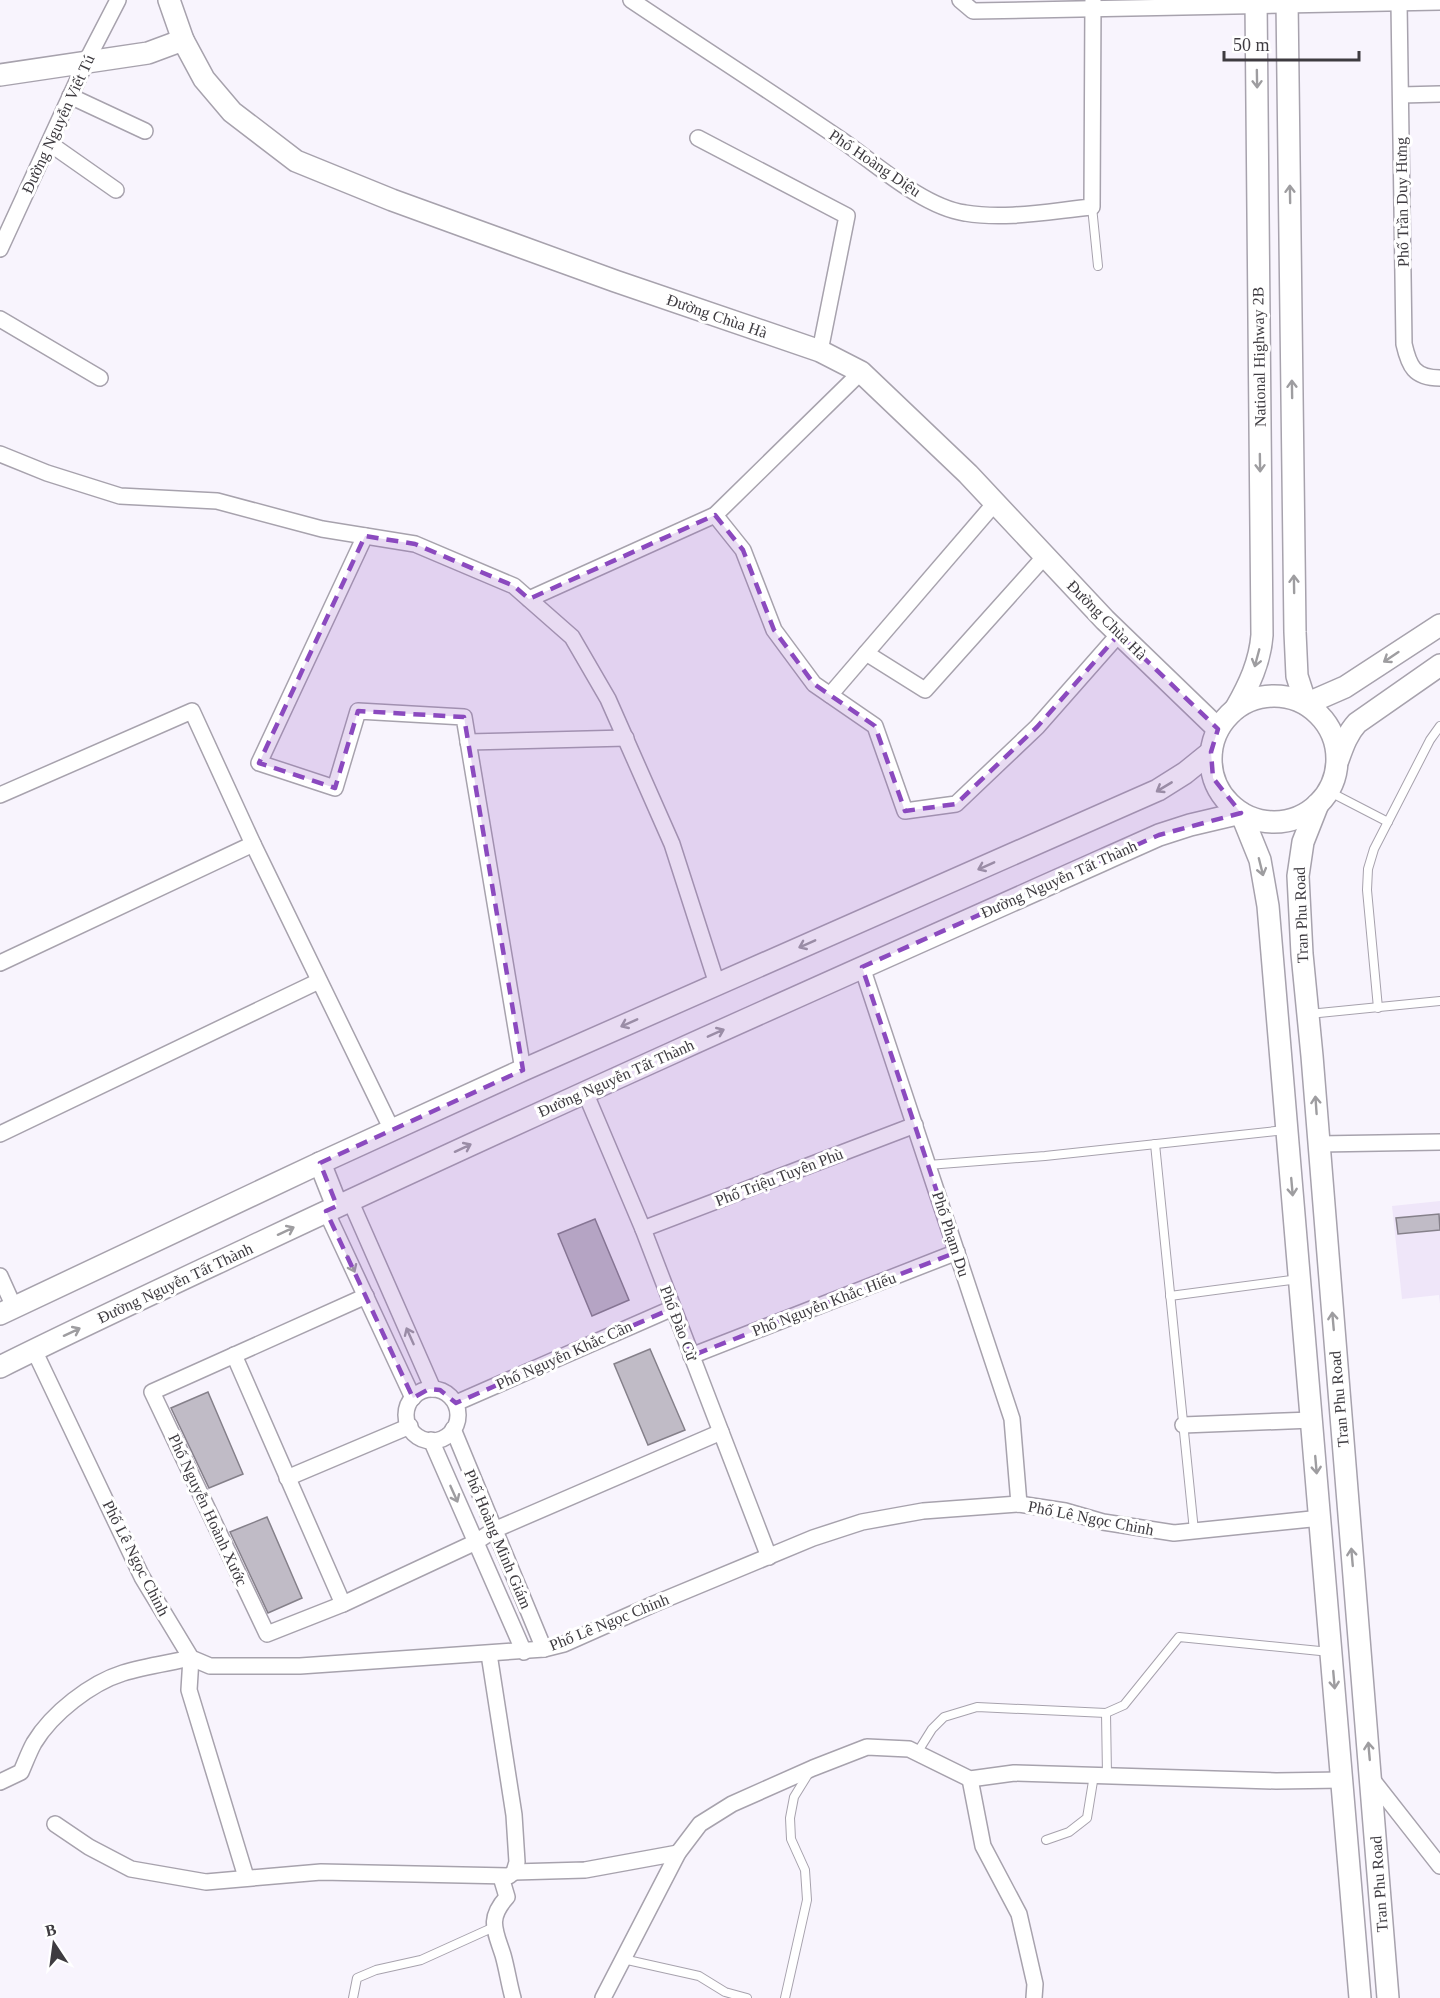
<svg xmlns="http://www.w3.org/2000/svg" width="1440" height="1998" viewBox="0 0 1440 1998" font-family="'Times New Roman',serif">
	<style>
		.built { fill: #efe6f9 }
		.building { fill: #c0bbc6; stroke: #85808a; stroke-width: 1.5 }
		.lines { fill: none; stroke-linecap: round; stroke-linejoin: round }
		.lane-casing { stroke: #a7a2ad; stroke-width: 10 }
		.street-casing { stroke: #a7a2ad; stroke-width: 18 }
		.secondary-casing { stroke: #a7a2ad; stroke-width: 24 }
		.lane { stroke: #fff; stroke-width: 8 }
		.street { stroke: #fff; stroke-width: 15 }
		.secondary { stroke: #fff; stroke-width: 21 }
		.oneway { stroke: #9e9da0 }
		.marked { fill: #8b4abf; fill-opacity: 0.2; stroke: #8b4abf; stroke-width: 4.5; stroke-dasharray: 12 8; stroke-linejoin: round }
		.labels { text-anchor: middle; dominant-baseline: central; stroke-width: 6; stroke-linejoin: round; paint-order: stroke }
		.street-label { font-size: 16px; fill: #3e3b40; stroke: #fff }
	</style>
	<rect width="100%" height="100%" fill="#f8f4fd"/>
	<polygon class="built" points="1440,1201 1440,1304 1439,1295 1402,1299 1392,1206"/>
	<g class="building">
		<polygon points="1439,1214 1440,1230 1398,1234 1396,1218"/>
		<polygon points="595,1219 629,1300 592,1316 558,1234"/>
		<polygon points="650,1349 685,1430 648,1445 614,1364"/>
		<polygon points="208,1392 243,1474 209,1488 171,1408"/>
		<polygon points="267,1517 302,1598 268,1613 230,1532"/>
	</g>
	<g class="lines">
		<defs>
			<g id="lane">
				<polyline points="1092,207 1098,266"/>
				<polyline points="1328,791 1388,822"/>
				<polyline points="1378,1008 1367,890 1368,869 1374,849 1430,740 1440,726"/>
				<polyline points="1309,1014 1440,1001"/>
				<polyline points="1155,1144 1194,1531"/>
				<polyline points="928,1165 1045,1156 1285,1130"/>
				<polyline points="1170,1296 1299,1279"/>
				<polyline points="1106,1713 1107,1775"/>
				<polyline points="917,1753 932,1729 944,1717 977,1707 1106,1713 1124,1705 1179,1637 1330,1652"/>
				<polyline points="1046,1840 1069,1832 1087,1818 1094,1775"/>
				<polyline points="623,1959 699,1976 725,1992 747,1998"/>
				<polyline points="353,1998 357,1978 376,1970 421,1960 494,1927"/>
				<polyline points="785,1998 807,1900 805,1870 791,1839 790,1818 794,1797 810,1771"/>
			</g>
			<g id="street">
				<path d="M631,0C701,47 771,92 840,139C875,163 923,207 965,213C1006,220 1050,211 1092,207L1093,0"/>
				<polyline points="960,0 973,11 1440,2"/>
				<path d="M1399,3L1404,344C1409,366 1414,378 1440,378"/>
				<polyline points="1401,95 1440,94"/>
				<polyline points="70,96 145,131"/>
				<polyline points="698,138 847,216 820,351"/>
				<polyline points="49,143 116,190"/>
				<polyline points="0,249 86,62 118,0"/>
				<polyline points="0,319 100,378"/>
				<polyline points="0,454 47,473 120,496 217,501 322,529 415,544 514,586 572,637 608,699 672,844 717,984"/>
				<polyline points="715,515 743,550 774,630 814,684 875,726 905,811 956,804 1037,727 1119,634"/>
				<polyline points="365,536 259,763 335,788 358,711 464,717 523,1070"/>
				<polyline points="529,599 715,515 861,372"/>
				<polyline points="866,653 925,690 1045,556"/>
				<polyline points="830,695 995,503"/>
				<polyline points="468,742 626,738"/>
				<polyline points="0,795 192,711 253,844 392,1130"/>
				<polyline points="0,963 253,844"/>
				<polyline points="862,967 1012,1419 1019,1504"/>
				<polyline points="585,1092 643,1229 769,1557"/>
				<polyline points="0,1134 319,981"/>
				<polyline points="1319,1144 1440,1142"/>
				<polyline points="350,1200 433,1389"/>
				<polyline points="326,1211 413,1398"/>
				<polyline points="643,1229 915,1125"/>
				<polyline points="0,1276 14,1307"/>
				<polyline points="366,1296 152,1392 267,1634 343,1604 476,1542 494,1530 721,1432"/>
				<polyline points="34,1350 142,1577 191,1658 210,1666 300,1666 544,1649 564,1644 654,1604 813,1538 862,1522 923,1511 1019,1504 1065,1511 1103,1522 1174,1533 1321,1518"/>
				<polyline points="234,1355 343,1604"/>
				<polyline points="691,1356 957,1252"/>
				<circle cx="432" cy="1415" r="26"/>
				<polyline points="456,1403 673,1308"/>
				<polyline points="1183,1425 1312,1420"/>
				<polyline points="453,1429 544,1649"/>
				<polyline points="431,1440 524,1652"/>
				<polyline points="287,1478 410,1426"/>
				<polyline points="1371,1778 1440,1866"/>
				<polyline points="970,1779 983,1846 1019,1914 1035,1984 1034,1998"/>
				<path d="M0,1782L21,1772C25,1763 29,1752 34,1743C52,1713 91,1683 123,1673C145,1666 169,1663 191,1658L189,1690L246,1877"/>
				<polyline points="55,1824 89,1847 131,1869 206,1882 321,1872 509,1876 514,1872 517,1862 514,1815 489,1654"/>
				<polyline points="514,1872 585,1870 678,1853"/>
				<path d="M501,1877L507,1897C487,1919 495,1930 503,1955C507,1969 509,1984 513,1998"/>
				<polyline points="603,1998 678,1853 700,1824 732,1804 813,1768 867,1747 909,1749 970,1779 1014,1773 1276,1781 1342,1780"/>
			</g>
			<g id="secondary">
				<polyline points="169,0 183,40 204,79 232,112 296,161 392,200 615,281 820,351 861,372 968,474 1105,620 1218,729"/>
				<polyline points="1287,0 1295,632 1297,676 1306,704 1345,687 1440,625"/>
				<polyline points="0,75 148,53 183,40"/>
				<circle cx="1274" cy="759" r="63"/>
				<path d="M1236,708C1249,685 1260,662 1262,635L1256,0"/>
				<path d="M1338,760C1343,746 1347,734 1357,723L1440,665"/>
				<polyline points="1318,804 1303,842 1298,876 1302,954 1312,1056 1388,1998"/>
				<polyline points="320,1163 337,1206"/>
				<polyline points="0,1314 320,1163 523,1070 1158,790 1185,773 1211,752"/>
				<path d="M0,1367C82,1326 166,1287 249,1248C550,1106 854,971 1159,835L1190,825L1241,813L1260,860L1268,906L1360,1998"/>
			</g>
		</defs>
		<use href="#lane" class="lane-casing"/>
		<use href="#street" class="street-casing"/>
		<use href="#secondary" class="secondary-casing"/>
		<use href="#lane" class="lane"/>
		<use href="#street" class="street"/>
		<use href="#secondary" class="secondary"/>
	</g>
	<defs><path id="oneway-shaft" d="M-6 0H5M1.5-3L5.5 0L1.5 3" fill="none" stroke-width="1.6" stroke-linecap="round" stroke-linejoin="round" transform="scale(1.5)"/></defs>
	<g class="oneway">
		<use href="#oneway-shaft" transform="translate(1257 79) rotate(89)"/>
		<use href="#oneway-shaft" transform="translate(1290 194) rotate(-91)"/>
		<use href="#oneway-shaft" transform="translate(1292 389) rotate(-91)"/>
		<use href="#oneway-shaft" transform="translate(1260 463) rotate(89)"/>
		<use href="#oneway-shaft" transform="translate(1294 584) rotate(-91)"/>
		<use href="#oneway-shaft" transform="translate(1391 657) rotate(146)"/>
		<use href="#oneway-shaft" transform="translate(1257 658) rotate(105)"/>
		<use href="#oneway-shaft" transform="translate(1164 787) rotate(149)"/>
		<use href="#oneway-shaft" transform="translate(986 866) rotate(156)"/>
		<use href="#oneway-shaft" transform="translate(1261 867) rotate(76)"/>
		<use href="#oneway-shaft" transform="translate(807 944) rotate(156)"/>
		<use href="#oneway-shaft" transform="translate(629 1023) rotate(156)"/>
		<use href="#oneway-shaft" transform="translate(716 1033) rotate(-24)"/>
		<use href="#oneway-shaft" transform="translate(1316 1105) rotate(-94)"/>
		<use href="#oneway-shaft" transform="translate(463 1148) rotate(-25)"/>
		<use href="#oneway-shaft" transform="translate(1292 1187) rotate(85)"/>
		<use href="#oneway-shaft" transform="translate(286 1231) rotate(-25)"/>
		<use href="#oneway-shaft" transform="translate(351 1264) rotate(65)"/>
		<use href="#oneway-shaft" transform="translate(1333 1321) rotate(-95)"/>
		<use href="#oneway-shaft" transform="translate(72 1332) rotate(-25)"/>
		<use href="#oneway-shaft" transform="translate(410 1336) rotate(-114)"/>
		<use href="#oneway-shaft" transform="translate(1316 1465) rotate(85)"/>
		<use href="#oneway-shaft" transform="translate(454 1494) rotate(66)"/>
		<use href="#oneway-shaft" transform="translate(1352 1557) rotate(-95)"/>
		<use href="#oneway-shaft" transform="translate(1334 1680) rotate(85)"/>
		<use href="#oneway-shaft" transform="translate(1369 1751) rotate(-95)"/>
	</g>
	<path class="marked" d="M715,515L743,550L774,630L814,684L875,726L905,811L956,804L1037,727L1119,634L1218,729L1211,752L1213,778L1241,813L1159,835L862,967L957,1252L691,1356L673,1308L456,1403L440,1390L429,1389L413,1398L326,1211L337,1206L320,1163L523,1070L464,717L358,711L335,788L259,763L365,536L415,544L514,586L529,599Z"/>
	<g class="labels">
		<g class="street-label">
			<text transform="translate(58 124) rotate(-65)">Đường Nguyễn Viết Tú</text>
			<text transform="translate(875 163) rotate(34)">Phố Hoàng Diệu</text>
			<text transform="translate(1402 202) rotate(-91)">Phố Trần Duy Hưng</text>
			<text transform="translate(717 316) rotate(19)">Đường Chùa Hà</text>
			<text transform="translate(1259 357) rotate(-91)">National Highway 2B</text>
			<text transform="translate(1107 620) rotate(45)">Đường Chùa Hà</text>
			<text transform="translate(1059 879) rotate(-24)">Đường Nguyễn Tất Thành</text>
			<text transform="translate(1301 915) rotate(-92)">Tran Phu Road</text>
			<text transform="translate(616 1078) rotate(-24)">Đường Nguyễn Tất Thành</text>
			<text transform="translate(779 1177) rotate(-21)">Phố Triệu Tuyên Phù</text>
			<text transform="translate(951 1234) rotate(72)">Phố Phạm Du</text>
			<text transform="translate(175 1283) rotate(-25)">Đường Nguyễn Tất Thành</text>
			<text transform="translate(824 1304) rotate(-21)">Phố Nguyễn Khắc Hiếu</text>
			<text transform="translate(679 1323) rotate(69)">Phố Đào Cừ</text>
			<text transform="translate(564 1355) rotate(-24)">Phố Nguyễn Khắc Cần</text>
			<text transform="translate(1339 1399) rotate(-95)">Tran Phu Road</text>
			<text transform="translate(208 1510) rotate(65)">Phố Nguyễn Hoành Xước</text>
			<text transform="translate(1091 1518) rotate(11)">Phố Lê Ngọc Chinh</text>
			<text transform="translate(498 1539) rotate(67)">Phố Hoàng Minh Giám</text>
			<text transform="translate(136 1558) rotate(63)">Phố Lê Ngọc Chinh</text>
			<text transform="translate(609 1622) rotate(-22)">Phố Lê Ngọc Chinh</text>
			<text transform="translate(1379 1884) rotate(-94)">Tran Phu Road</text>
		</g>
	</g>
	<g transform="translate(54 1944) rotate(347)" stroke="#ffffff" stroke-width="4.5" paint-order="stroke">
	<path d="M0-4.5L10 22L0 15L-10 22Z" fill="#3e3b40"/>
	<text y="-9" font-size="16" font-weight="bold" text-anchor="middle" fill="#3e3b40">B</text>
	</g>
	<path d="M1224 51v9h135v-9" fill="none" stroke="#3e3b40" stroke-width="3"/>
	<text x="1233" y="51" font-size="18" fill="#3e3b40" stroke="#ffffff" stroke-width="4.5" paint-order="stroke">50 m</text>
</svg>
